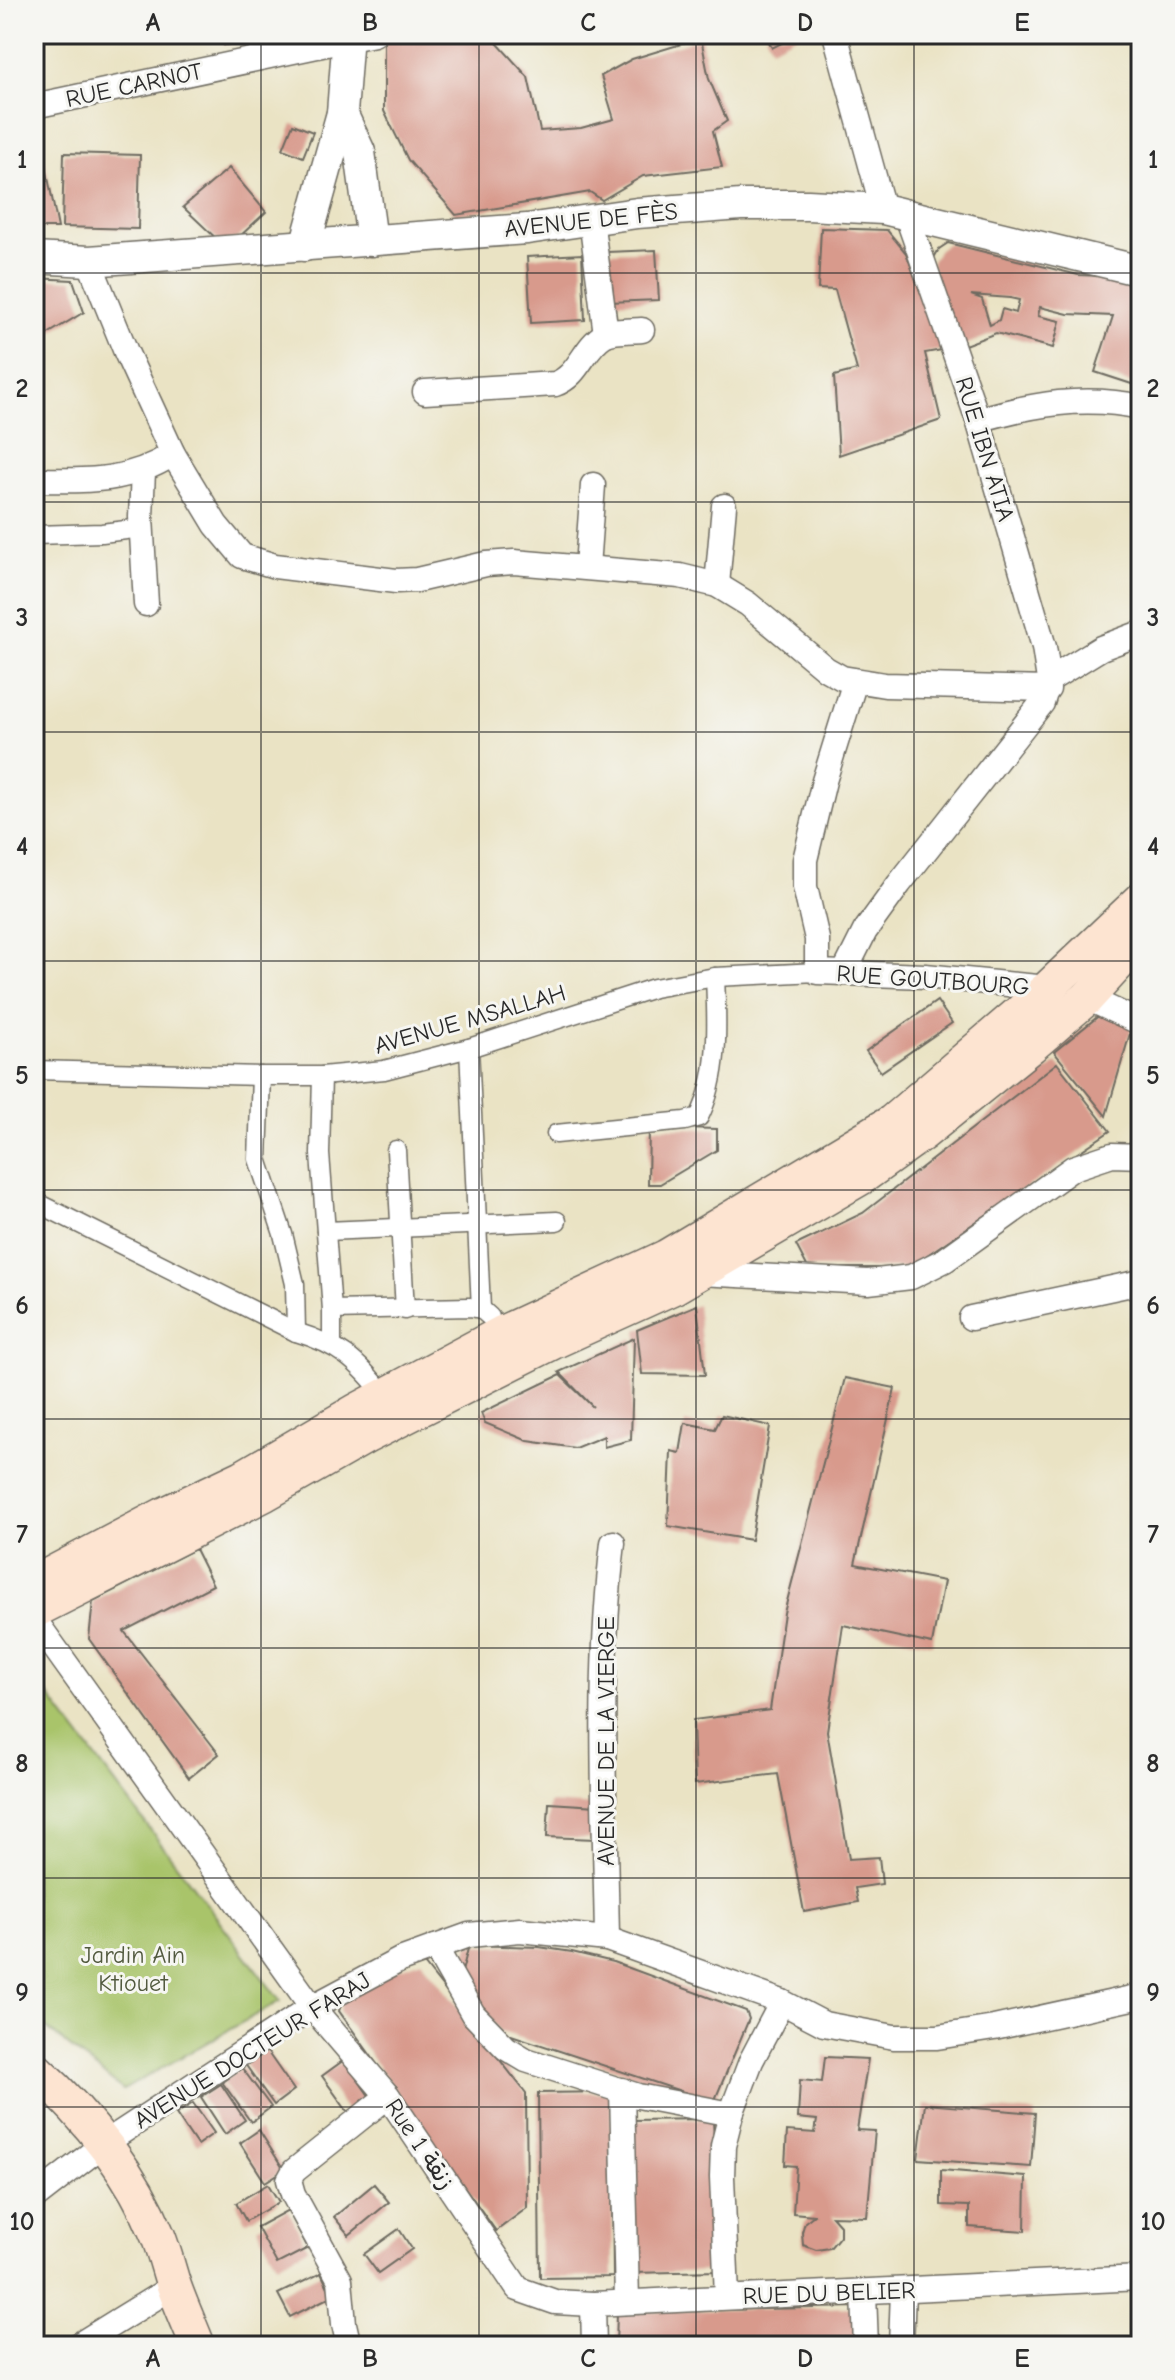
<svg xmlns="http://www.w3.org/2000/svg" width="1175" height="2380" viewBox="0 0 1175 2380" font-family="'Comic Neue','Playpen Sans Arabic',sans-serif">
	<style>
		.green { fill: #a9c46a; stroke: #6a784a; stroke-width: 2 }
		.building { fill: #d89a8c; fill-rule: evenodd }
		.lines { fill: none; stroke-linecap: round; stroke-linejoin: round }
		.pedestrian-casing { stroke: #6e6b61; stroke-width: 21 }
		.minor-casing { stroke: #6e6b61; stroke-width: 27 }
		.tertiary-casing { stroke: #6e6b61; stroke-width: 33 }
		.secondary-casing { stroke: #6e6b61; stroke-width: 37 }
		.pedestrian { stroke: #fff; stroke-width: 18 }
		.minor { stroke: #fff; stroke-width: 24 }
		.tertiary { stroke: #fff; stroke-width: 30 }
		.secondary { stroke: #fde4d1; stroke-width: 34 }
		.grid { fill: none; stroke: #2b2b2b; stroke-width: 2; stroke-opacity: 0.55 }
		.labels { text-anchor: middle; dominant-baseline: central; stroke-width: 6; stroke-linejoin: round; paint-order: stroke }
		.street-label { font-size: 24px; fill: #2b2b2b; stroke: #f6f6f2 }
		.park-label { font-size: 24px; fill: #51593e; stroke: #f6f6f2 }
		.neatline { fill: none; stroke: #2b2b2b; stroke-width: 3 }
		.grid-label { font-size: 26px; text-anchor: middle; font-weight: bold; fill: #2b2b2b }
	</style>
	<rect width="100%" height="100%" fill="#f6f6f2"/>
	<filter id="ink" filterUnits="userSpaceOnUse"><feTurbulence type="fractalNoise" baseFrequency=".0125" numOctaves="2"/><feDisplacementMap in="SourceGraphic" scale="16" xChannelSelector="R" yChannelSelector="G"/><feConvolveMatrix kernelMatrix="1 2 1 2 8 2 1 2 1" color-interpolation-filters="sRGB"/></filter>
	<filter id="wash" filterUnits="userSpaceOnUse"><feTurbulence type="fractalNoise" baseFrequency=".006" numOctaves="4" result="noise"/><feDisplacementMap in="SourceGraphic" scale="32" xChannelSelector="R" yChannelSelector="G"/><feGaussianBlur stdDeviation="1.8" result="paint"/><feColorMatrix in="noise" values="0 0 0 0 0 0 0 0 0 0 0 0 0 0 0 0 0 1.4 0 .05"/><feComposite in="paint" operator="in"/></filter>
	<g filter="url(#wash)">
		<rect width="100%" height="100%" fill="#eae3c4"/>
		<polygon class="green" points="34,1676 280,2001 123,2090 34,2018"/>
		<g id="blocks">
			<g class="building">
				<polygon points="222,34 277,34 277,36 224,45"/>
				<polygon points="417,34 489,34 528,77 540,131 581,128 614,119 601,76 632,59 701,38 709,79 727,121 713,131 722,167 643,176 602,200 590,192 456,215 408,160 384,111 384,40"/>
				<polygon points="765,34 799,34 772,48"/>
				<polygon points="293,124 313,132 303,157 283,149"/>
				<polygon points="40,137 58,228 34,228 34,138"/>
				<polygon points="64,153 140,155 138,229 62,227"/>
				<polygon points="229,168 266,212 238,238 221,243 183,207"/>
				<polygon points="821,228 887,230 906,253 942,350 925,353 941,420 839,455 834,376 857,370 835,290 818,289"/>
				<path d="M948,243L1078,275L1126,277L1141,282V387L1095,372L1113,316L1068,314L1040,307L1038,316L1060,321L1053,348L996,333L957,348L931,263L939,249ZM971,295L1010,298L1019,300L1016,313L1002,309L999,320L990,325L982,299Z"/>
				<polygon points="656,250 659,300 609,302 607,252"/>
				<polygon points="582,254 585,320 531,323 527,257"/>
				<polygon points="34,278 73,280 84,312 46,335 43,323 34,323"/>
				<polygon points="937,1001 952,1023 881,1072 866,1051"/>
				<polygon points="1106,1010 1133,1023 1106,1116 1054,1052"/>
				<polygon points="1057,1063 1110,1131 908,1268 808,1268 796,1245 863,1213"/>
				<polygon points="649,1127 717,1129 717,1150 660,1184 648,1184"/>
				<polygon points="697,1305 705,1375 642,1374 637,1330"/>
				<polygon points="634,1338 631,1440 604,1447 604,1436 575,1448 528,1441 485,1423 481,1413 560,1375 593,1407 559,1372"/>
				<polygon points="845,1378 895,1388 855,1564 944,1581 932,1644 843,1625 827,1731 849,1859 879,1857 882,1884 855,1888 858,1902 804,1912 778,1774 695,1784 693,1720 770,1710 784,1613"/>
				<polygon points="722,1415 770,1426 751,1540 668,1526 671,1451 680,1453 685,1423 715,1429"/>
				<polygon points="195,1549 213,1585 124,1631 219,1754 189,1778 89,1639 93,1601"/>
				<polygon points="549,1803 597,1806 595,1839 547,1837"/>
				<polygon points="469,1945 539,1947 572,1952 613,1962 746,2011 749,2019 714,2102 499,2031 460,1979"/>
				<polygon points="421,1960 526,2093 527,2208 496,2231 339,2011 347,1989"/>
				<polygon points="266,2050 294,2090 274,2105 245,2064"/>
				<polygon points="825,2057 868,2059 857,2130 875,2131 867,2217 832,2216 840,2225 840,2236 830,2248 816,2250 803,2245 802,2232 805,2222 814,2215 793,2213 796,2166 785,2165 787,2131 815,2133 817,2120 798,2118 800,2080 822,2082"/>
				<polygon points="344,2060 372,2100 350,2115 322,2076"/>
				<polygon points="242,2068 271,2107 251,2122 222,2082"/>
				<polygon points="221,2084 245,2120 225,2134 201,2097"/>
				<polygon points="611,2092 613,2277 540,2278 538,2093"/>
				<polygon points="193,2103 214,2133 197,2145 176,2114"/>
				<polygon points="925,2104 1035,2113 1031,2167 918,2159"/>
				<polygon points="713,2119 719,2271 633,2273 629,2120"/>
				<polygon points="259,2130 284,2170 265,2182 240,2143"/>
				<polygon points="941,2170 1026,2177 1025,2231 969,2227 969,2206 941,2205"/>
				<polygon points="268,2184 279,2202 246,2221 236,2203"/>
				<polygon points="374,2184 389,2202 349,2235 334,2217"/>
				<polygon points="288,2210 308,2248 277,2264 257,2227"/>
				<polygon points="399,2229 412,2249 378,2273 364,2254"/>
				<polygon points="321,2273 332,2296 290,2317 278,2294"/>
				<polygon points="860,2307 862,2346 616,2346 617,2312"/>
			</g>
		</g>
	</g>
	<g filter="url(#ink)">
		<use href="#blocks" fill-opacity="0" stroke="#6e6b61" stroke-width="2"/>
		<g class="lines">
			<defs>
				<g id="pedestrian">
					<polyline points="34,535 102,533 142,528"/>
					<polyline points="469,1048 481,1309"/>
					<polyline points="34,1070 261,1076 322,1076 384,1070 469,1048 654,988 715,977 817,972"/>
					<polyline points="261,1076 258,1159 283,1234 295,1284 296,1332"/>
					<polyline points="322,1076 320,1154 332,1310 332,1344"/>
					<path d="M556,1134L685,1121L699,1117C720,1075 717,1022 715,977"/>
					<polyline points="396,1150 405,1310"/>
					<path d="M34,1201L296,1332C339,1345 358,1361 385,1396"/>
					<polyline points="326,1231 557,1221"/>
					<polyline points="332,1310 470,1307 481,1309 490,1317"/>
				</g>
				<g id="minor">
					<polyline points="835,34 883,209"/>
					<polyline points="34,106 374,34"/>
					<polyline points="591,219 606,334"/>
					<polyline points="89,261 126,352 173,454 216,525 242,556 275,566 396,581 417,580 486,564 514,562 680,576 717,585 748,604 826,669 842,678 885,685 1048,689"/>
					<path d="M425,392L555,384C579,376 583,348 604,335C613,330 630,331 642,330"/>
					<path d="M978,420C1033,404 1084,395 1141,407"/>
					<polyline points="143,471 141,517 146,604"/>
					<path d="M34,480C86,481 128,483 173,454"/>
					<polyline points="587,567 593,485"/>
					<polyline points="717,585 724,506"/>
					<polyline points="1049,680 1101,648 1141,633"/>
					<polyline points="855,681 824,781 805,860 805,887 817,939 817,972 925,976 1048,988"/>
					<polyline points="844,973 865,931 899,884 1042,703 1049,680 1044,647 978,420 906,213"/>
					<polyline points="1087,998 1141,1023"/>
					<polyline points="700,1273 868,1282 911,1277 945,1260 1073,1168 1112,1155 1141,1156"/>
					<polyline points="971,1318 1141,1282"/>
					<polyline points="34,1619 312,2007 388,2096 518,2289 555,2302 593,2304 1141,2278"/>
					<path d="M607,1939C605,1807 597,1675 613,1543"/>
					<polyline points="435,1947 473,2014 506,2048 526,2060 638,2096 731,2114"/>
					<polyline points="622,2090 627,2301"/>
					<polyline points="34,2198 105,2143 312,2007 400,1960 469,1935 520,1930 607,1939 782,2002 824,2024 894,2037 937,2037 994,2028 1141,1996"/>
					<polyline points="864,2293 866,2346"/>
					<polyline points="727,2297 722,2177 723,2146 731,2114 751,2061 782,2002"/>
					<polyline points="593,2304 594,2346"/>
					<polyline points="77,2346 174,2286"/>
					<polyline points="349,2346 344,2324 340,2280 293,2194 289,2180 294,2171 388,2096"/>
					<polyline points="901,2346 903,2290"/>
				</g>
				<g id="tertiary">
					<polyline points="342,113 360,152 372,241"/>
					<polyline points="305,246 342,113 348,34"/>
					<polyline points="34,258 89,261 527,229 637,213 741,205 808,205 883,209 1141,271"/>
				</g>
				<g id="secondary">
					<polyline points="34,1583 163,1515 243,1477 358,1410 502,1333 666,1257 892,1122 1048,988 1141,900"/>
					<polyline points="34,1611 265,1494 367,1436 553,1342 674,1287 862,1177 922,1134 1031,1046 1087,998 1141,939"/>
					<path d="M34,2068C86,2115 131,2170 158,2236C164,2251 168,2267 173,2283C180,2304 190,2325 198,2346"/>
				</g>
			</defs>
			<use href="#pedestrian" class="pedestrian-casing"/>
			<use href="#minor" class="minor-casing"/>
			<use href="#tertiary" class="tertiary-casing"/>
			<use href="#secondary" class="secondary-casing"/>
			<use href="#pedestrian" class="pedestrian"/>
			<use href="#minor" class="minor"/>
			<use href="#tertiary" class="tertiary"/>
			<use href="#secondary" class="secondary"/>
		</g>
	</g>
	<path class="grid" d="M261,34V2346M479,34V2346M696,34V2346M914,34V2346M34,273H1141M34,502H1141M34,732H1141M34,961H1141M34,1190H1141M34,1419H1141M34,1648H1141M34,1878H1141M34,2107H1141"/>
	<g class="labels">
		<g class="street-label">
			<text transform="translate(134 85) rotate(-12)">RUE CARNOT</text>
			<text transform="translate(591 220) rotate(-6)">AVENUE DE FÈS</text>
			<text transform="translate(985 449) rotate(73)">RUE IBN ATIA</text>
			<text transform="translate(933 980) rotate(4)">RUE GOUTBOURG</text>
			<text transform="translate(470 1019) rotate(-16)">AVENUE MSALLAH</text>
			<text transform="translate(606 1741) rotate(-90)">AVENUE DE LA VIERGE</text>
			<text transform="translate(252 2050) rotate(-32)">AVENUE DOCTEUR FARAJ</text>
			<text transform="translate(420 2144) rotate(56)">Rue 1 زنقة</text>
			<text transform="translate(829 2293) rotate(-2)">RUE DU BELIER</text>
		</g>
		<g class="park-label">
			<text x="133" y="1955">Jardin Ain<tspan x="133" dy="28">Ktiouet</tspan></text>
		</g>
	</g>
	<rect width="1175" height="2380" fill="none" stroke="#f6f6f2" stroke-width="88"/>
	<rect x="44" y="44" width="1087" height="2292" class="neatline"/>
	<g class="grid-label">
		<text x="153" y="31">A</text>
		<text x="370" y="31">B</text>
		<text x="588" y="31">C</text>
		<text x="805" y="31">D</text>
		<text x="1022" y="31">E</text>
		<text x="22" y="168">1</text>
		<text x="1153" y="168">1</text>
		<text x="22" y="397">2</text>
		<text x="1153" y="397">2</text>
		<text x="22" y="626">3</text>
		<text x="1153" y="626">3</text>
		<text x="22" y="855">4</text>
		<text x="1153" y="855">4</text>
		<text x="22" y="1084">5</text>
		<text x="1153" y="1084">5</text>
		<text x="22" y="1314">6</text>
		<text x="1153" y="1314">6</text>
		<text x="22" y="1543">7</text>
		<text x="1153" y="1543">7</text>
		<text x="22" y="1772">8</text>
		<text x="1153" y="1772">8</text>
		<text x="22" y="2001">9</text>
		<text x="1153" y="2001">9</text>
		<text x="22" y="2230">10</text>
		<text x="1153" y="2230">10</text>
		<text x="153" y="2367">A</text>
		<text x="370" y="2367">B</text>
		<text x="588" y="2367">C</text>
		<text x="805" y="2367">D</text>
		<text x="1022" y="2367">E</text>
	</g>
</svg>
